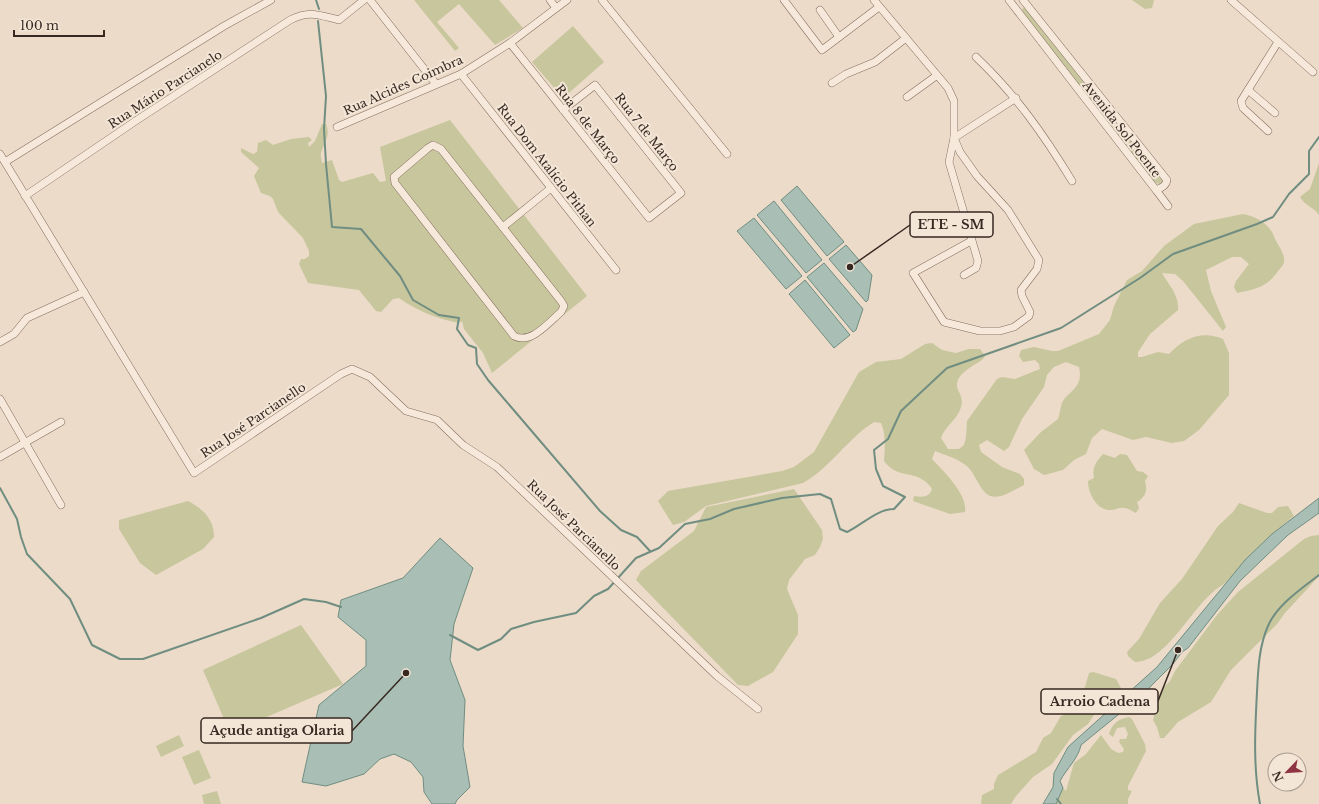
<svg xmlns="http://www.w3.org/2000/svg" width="1319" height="804" viewBox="0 0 1319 804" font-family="'Libre Baskerville',serif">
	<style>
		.green { fill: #c8c69d }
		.water { fill: #a9bfb5; stroke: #708d81 }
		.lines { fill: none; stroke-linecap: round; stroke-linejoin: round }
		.stream { stroke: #708d81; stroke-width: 2 }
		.minor-casing { stroke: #856d5f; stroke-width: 8 }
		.minor { stroke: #f6e9db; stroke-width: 7 }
		.labels { text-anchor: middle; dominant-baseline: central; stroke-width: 4; stroke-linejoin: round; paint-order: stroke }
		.street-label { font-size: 12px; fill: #372821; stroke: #f3e6d7 }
		.leader { fill: none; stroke: #372821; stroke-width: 1.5 }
		.callout-dot { fill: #372821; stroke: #f3e6d7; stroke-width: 1.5 }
		.callout { fill: #f3e6d7; stroke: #372821; stroke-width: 1.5 }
		.callout-label { font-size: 13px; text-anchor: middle; font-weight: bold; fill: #372821 }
	</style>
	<rect width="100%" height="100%" fill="#ebdbc8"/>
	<g class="green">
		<polygon points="414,0 499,0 523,28 495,45 459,4 437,22 459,48 455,51"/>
		<polygon points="1132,0 1154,0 1152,8 1145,9"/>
		<polygon points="1024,7 1113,119 1114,124 1113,126 1110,127 1023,14 1022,10"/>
		<polygon points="573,26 604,62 563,98 532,62"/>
		<path d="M450,120L587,296L492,373L483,353L464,329L462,321L459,323C438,319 417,311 399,298L393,299L381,312L376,311L359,290L308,283L299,264L301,259H305L309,256V251L303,238L278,212L273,199L270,196L261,193L254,176L259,168L241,152V148L253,154L257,152L258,143L266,140L273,145L291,139L309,137L312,140L308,143L309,147L315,141L322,124H326C331,136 324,142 321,153C320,155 322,160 322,163L332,160L339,180L342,182L373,173L380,182L386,181L380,147Z"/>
		<polygon points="1120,131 1125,132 1163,179 1160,184 1153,182 1117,137"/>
		<path d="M1319,163V215C1314,207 1305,206 1300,197L1310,189Z"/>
		<path d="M1243,214C1258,217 1271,225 1275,239C1278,245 1284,253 1284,259C1285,263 1282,267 1279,270C1267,287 1257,289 1237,293L1234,287L1236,281L1249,264L1241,257H1232L1206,270L1211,291L1226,327L1223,331L1183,281L1175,274L1162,273C1169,286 1179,294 1178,310L1150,334L1138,352V357H1142L1158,352L1169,354C1184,338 1202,330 1223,339L1229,353V395L1199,430L1184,441L1172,443L1146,437L1133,440L1102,429L1092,438L1086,454L1074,460L1063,470L1044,475L1034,469L1024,450L1041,432L1058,419C1060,414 1060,408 1062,403C1067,391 1084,389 1079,367L1066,362L1054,367L1047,375L1044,387L1022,419L1009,447L1004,451L987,440L979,445L981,452L1002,467L1020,474L1024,479V485C1017,488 1009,494 1001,496C979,502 979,473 964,464C956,458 945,455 935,451L932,459C943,471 968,494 965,512L950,514L913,501L914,496C923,497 929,498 932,489C930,486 927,482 923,480C910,471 897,478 884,461C885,449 886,434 881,423L874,422C848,438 830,468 803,483L706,506L684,522L673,525L658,501L668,491L782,471L794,467L814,452L859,372L876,362L901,359L925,344L932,343L942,350L956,353L969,349H980L985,356L983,359C974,366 952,375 958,390C961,396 963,400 961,407C958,419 945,426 941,438L948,449H959L964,445L966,437L967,421L997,379L1002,377L1015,379L1040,369L1039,364L1035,360L1023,362L1019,356L1021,350L1034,347L1052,351H1058L1099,334L1110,320L1114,306L1127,280L1142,271L1164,246L1194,224Z"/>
		<path d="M1103,454L1115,458L1120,454L1127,455L1137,471L1143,472L1148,476L1145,481C1148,491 1145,497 1137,502L1139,508L1136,513C1132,511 1128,508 1124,508C1120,507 1115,510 1111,510C1097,511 1088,493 1088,481L1094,478C1092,467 1096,462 1103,454Z"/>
		<polygon points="794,489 822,530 823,539 820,547 815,555 805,559 789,580 787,589 798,615 798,634 773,672 748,686 738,685 636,580 641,571 694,531 706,507"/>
		<path d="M188,501C203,509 214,519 214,537L203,549L156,575L140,563L119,529V520Z"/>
		<path d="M1239,503L1267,513H1272L1278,507L1288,506L1294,516L1272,534L1224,584C1193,601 1169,662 1135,662L1128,656L1127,652L1139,639L1160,603L1182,579L1218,526L1233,512Z"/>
		<polygon points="1319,535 1319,576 1285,613 1277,624 1231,670 1211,702 1178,722 1164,738 1160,738 1157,727 1153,720 1159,695 1163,688 1170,681 1175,671 1217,615 1238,592 1304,539 1311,536"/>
		<polygon points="301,625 343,684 230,733 203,670"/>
		<polygon points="1093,672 1116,679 1122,690 1121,694 1113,702 1104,703 1100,706 1088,724 1073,735 1052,764 1033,777 1016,796 1011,804 981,804 982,795 994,789 994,784 998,775 1036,752 1043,738 1051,733 1061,716 1066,714 1077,693 1085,687 1089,673"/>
		<path d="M1129,717L1132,719L1145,744L1146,751L1128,786V790L1132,791L1128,799V804H1056L1063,788L1066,791L1074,763L1086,754L1101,735L1111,749L1118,753L1123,752L1124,749L1119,742L1120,739H1126L1128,734L1125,727L1117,728L1113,737L1109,734C1112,724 1118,719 1129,717Z"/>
		<polygon points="179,735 184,746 161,757 156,746"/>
		<polygon points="199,750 211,778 194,785 182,757"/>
		<polygon points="217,791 221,804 204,804 202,795"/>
	</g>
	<g class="water">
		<polygon points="797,186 844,242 827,256 781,200"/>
		<polygon points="774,201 822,260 806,273 757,215"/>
		<polygon points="754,218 802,276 786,289 737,231"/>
		<polygon points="846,245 872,275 868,300 866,302 829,259"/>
		<polygon points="824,263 863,309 856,330 853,332 807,277"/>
		<polygon points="805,280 850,335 834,348 789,294"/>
		<path d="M1319,498V513L1288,535L1240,581L1188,648L1182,652L1173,664L1150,687L1145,695L1135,701L1081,745C1078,759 1067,768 1060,781L1063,788L1056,804H1043L1053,787L1054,773L1068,747L1157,667L1245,560L1272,534Z"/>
		<polygon points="440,538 473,568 454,624 450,660 465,700 463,746 470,787 457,800 455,804 432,804 424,792 423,777 411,762 394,754 380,759 364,774 326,786 302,782 319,705 366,666 366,640 338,617 341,600 403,578"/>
	</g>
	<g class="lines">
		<g class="stream">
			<polyline points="316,0 319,9"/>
			<polyline points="318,21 326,96 324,129 326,164 332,227 361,229 400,276 413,300 439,315 459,318 457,329 468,345 476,348 477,364 488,380 600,511 621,530 637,537 650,551"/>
			<polyline points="0,488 17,519 21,537 27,554 70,599 92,645 120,659 143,659 261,618 304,599 326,602 341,607"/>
			<path d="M450,635L478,650L501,639L511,629L534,622L576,613L594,596L608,589L636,558L659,548L685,524L710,519L734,509L782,498L820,494L831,499L840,529L847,532C862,525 877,509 894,509L905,497L883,486L876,469L874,450L888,439L901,411L947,368L1061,328L1140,278L1173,254L1257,224L1273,217L1289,194L1309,174V151L1319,137"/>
			<polyline points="1057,799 1061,804"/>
			<path d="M1260,804C1253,767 1255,729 1257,692C1258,670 1259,646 1268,626C1277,605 1301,589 1319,575"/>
		</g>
		<defs>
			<g id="minor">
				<polyline points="370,0 436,84"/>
				<polyline points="550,0 556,8"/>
				<polyline points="602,0 727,154"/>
				<polyline points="784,0 822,50 879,7"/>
				<polyline points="874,0 948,88 954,101 954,138 949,162 978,261 976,268 964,275"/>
				<path d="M1009,0L1156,190C1161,188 1166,186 1167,180L1023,0"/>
				<polyline points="1231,0 1313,72"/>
				<polyline points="820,10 839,37"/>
				<polyline points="510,43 649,218 681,193 595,85 563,110"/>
				<path d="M976,57C1016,95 1044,135 1072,181"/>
				<polyline points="461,74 616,270"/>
				<polyline points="832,83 846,74 875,62 906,38"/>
				<polyline points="1248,90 1275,113"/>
				<polyline points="907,97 936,76"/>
				<polyline points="337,127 461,74 510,43 567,0"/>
				<polyline points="1268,131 1243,108 1241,101 1278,42"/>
				<path d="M433,145L441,149L561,301L564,306L561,312C549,322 531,345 514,336L395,183L394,177L428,148Z"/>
				<polyline points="0,154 194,473 341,374 352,369 370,377 406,411 437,420 463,445 497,467 717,676 758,709"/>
				<polyline points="5,162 224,26 271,0"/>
				<polyline points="1156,190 1168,206"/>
				<path d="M25,196L137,120L290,20C310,10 318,15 339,20L364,0"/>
				<polyline points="503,227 551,188"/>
				<polyline points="971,241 913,273 944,322 980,331 1000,331 1014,327 1029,316 1030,312 1022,296 1021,290 1037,269 1039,260 1008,210 977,176 960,152 954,138 1016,98"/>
				<polyline points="0,342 14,334 27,318 84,292"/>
				<polyline points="0,399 61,505"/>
				<polyline points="0,457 61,422"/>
			</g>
		</defs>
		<use href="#minor" class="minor-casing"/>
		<use href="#minor" class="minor"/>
	</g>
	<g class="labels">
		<g class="street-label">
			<text transform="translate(403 85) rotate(-24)">Rua Alcides Coimbra</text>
			<text transform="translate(165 89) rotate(-33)">Rua Mário Parcianelo</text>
			<text transform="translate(588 124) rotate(52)">Rua 8 de Março</text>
			<text transform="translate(1122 129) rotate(52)">Avenida Sol Poente</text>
			<text transform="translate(647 132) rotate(52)">Rua 7 de Março</text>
			<text transform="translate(547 165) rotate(52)">Rua Dom Atalício Pithan</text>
			<text transform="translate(253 420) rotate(-34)">Rua José Parcianello</text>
			<text transform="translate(574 525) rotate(44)">Rua José Parcianello</text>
		</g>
	</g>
	<path class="leader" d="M850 267L910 225M1178 650L1158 701M406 673L352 731"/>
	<g class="callout-dot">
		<circle cx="850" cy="267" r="4"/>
		<circle cx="1178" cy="650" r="4"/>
		<circle cx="406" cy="673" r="4"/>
	</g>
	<g class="callout">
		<rect x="910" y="212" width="83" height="25" rx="4"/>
		<rect x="1041" y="689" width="117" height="25" rx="4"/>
		<rect x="201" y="718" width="151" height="25" rx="4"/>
	</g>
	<g class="callout-label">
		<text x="951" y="229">ETE - SM</text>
		<text x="1100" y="706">Arroio Cadena</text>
		<text x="277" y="735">Açude antiga Olaria</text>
	</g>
	<g transform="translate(1287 772) rotate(245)"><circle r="19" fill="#f3e6d7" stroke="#a89a8e"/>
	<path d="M0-3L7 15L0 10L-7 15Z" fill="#8f3443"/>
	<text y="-6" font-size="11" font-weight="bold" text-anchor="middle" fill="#372821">N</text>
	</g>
	<path d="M14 30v6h90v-6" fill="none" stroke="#372821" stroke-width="2"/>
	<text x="20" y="30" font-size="12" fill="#372821" stroke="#f3e6d7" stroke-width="3" paint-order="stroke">100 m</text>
</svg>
